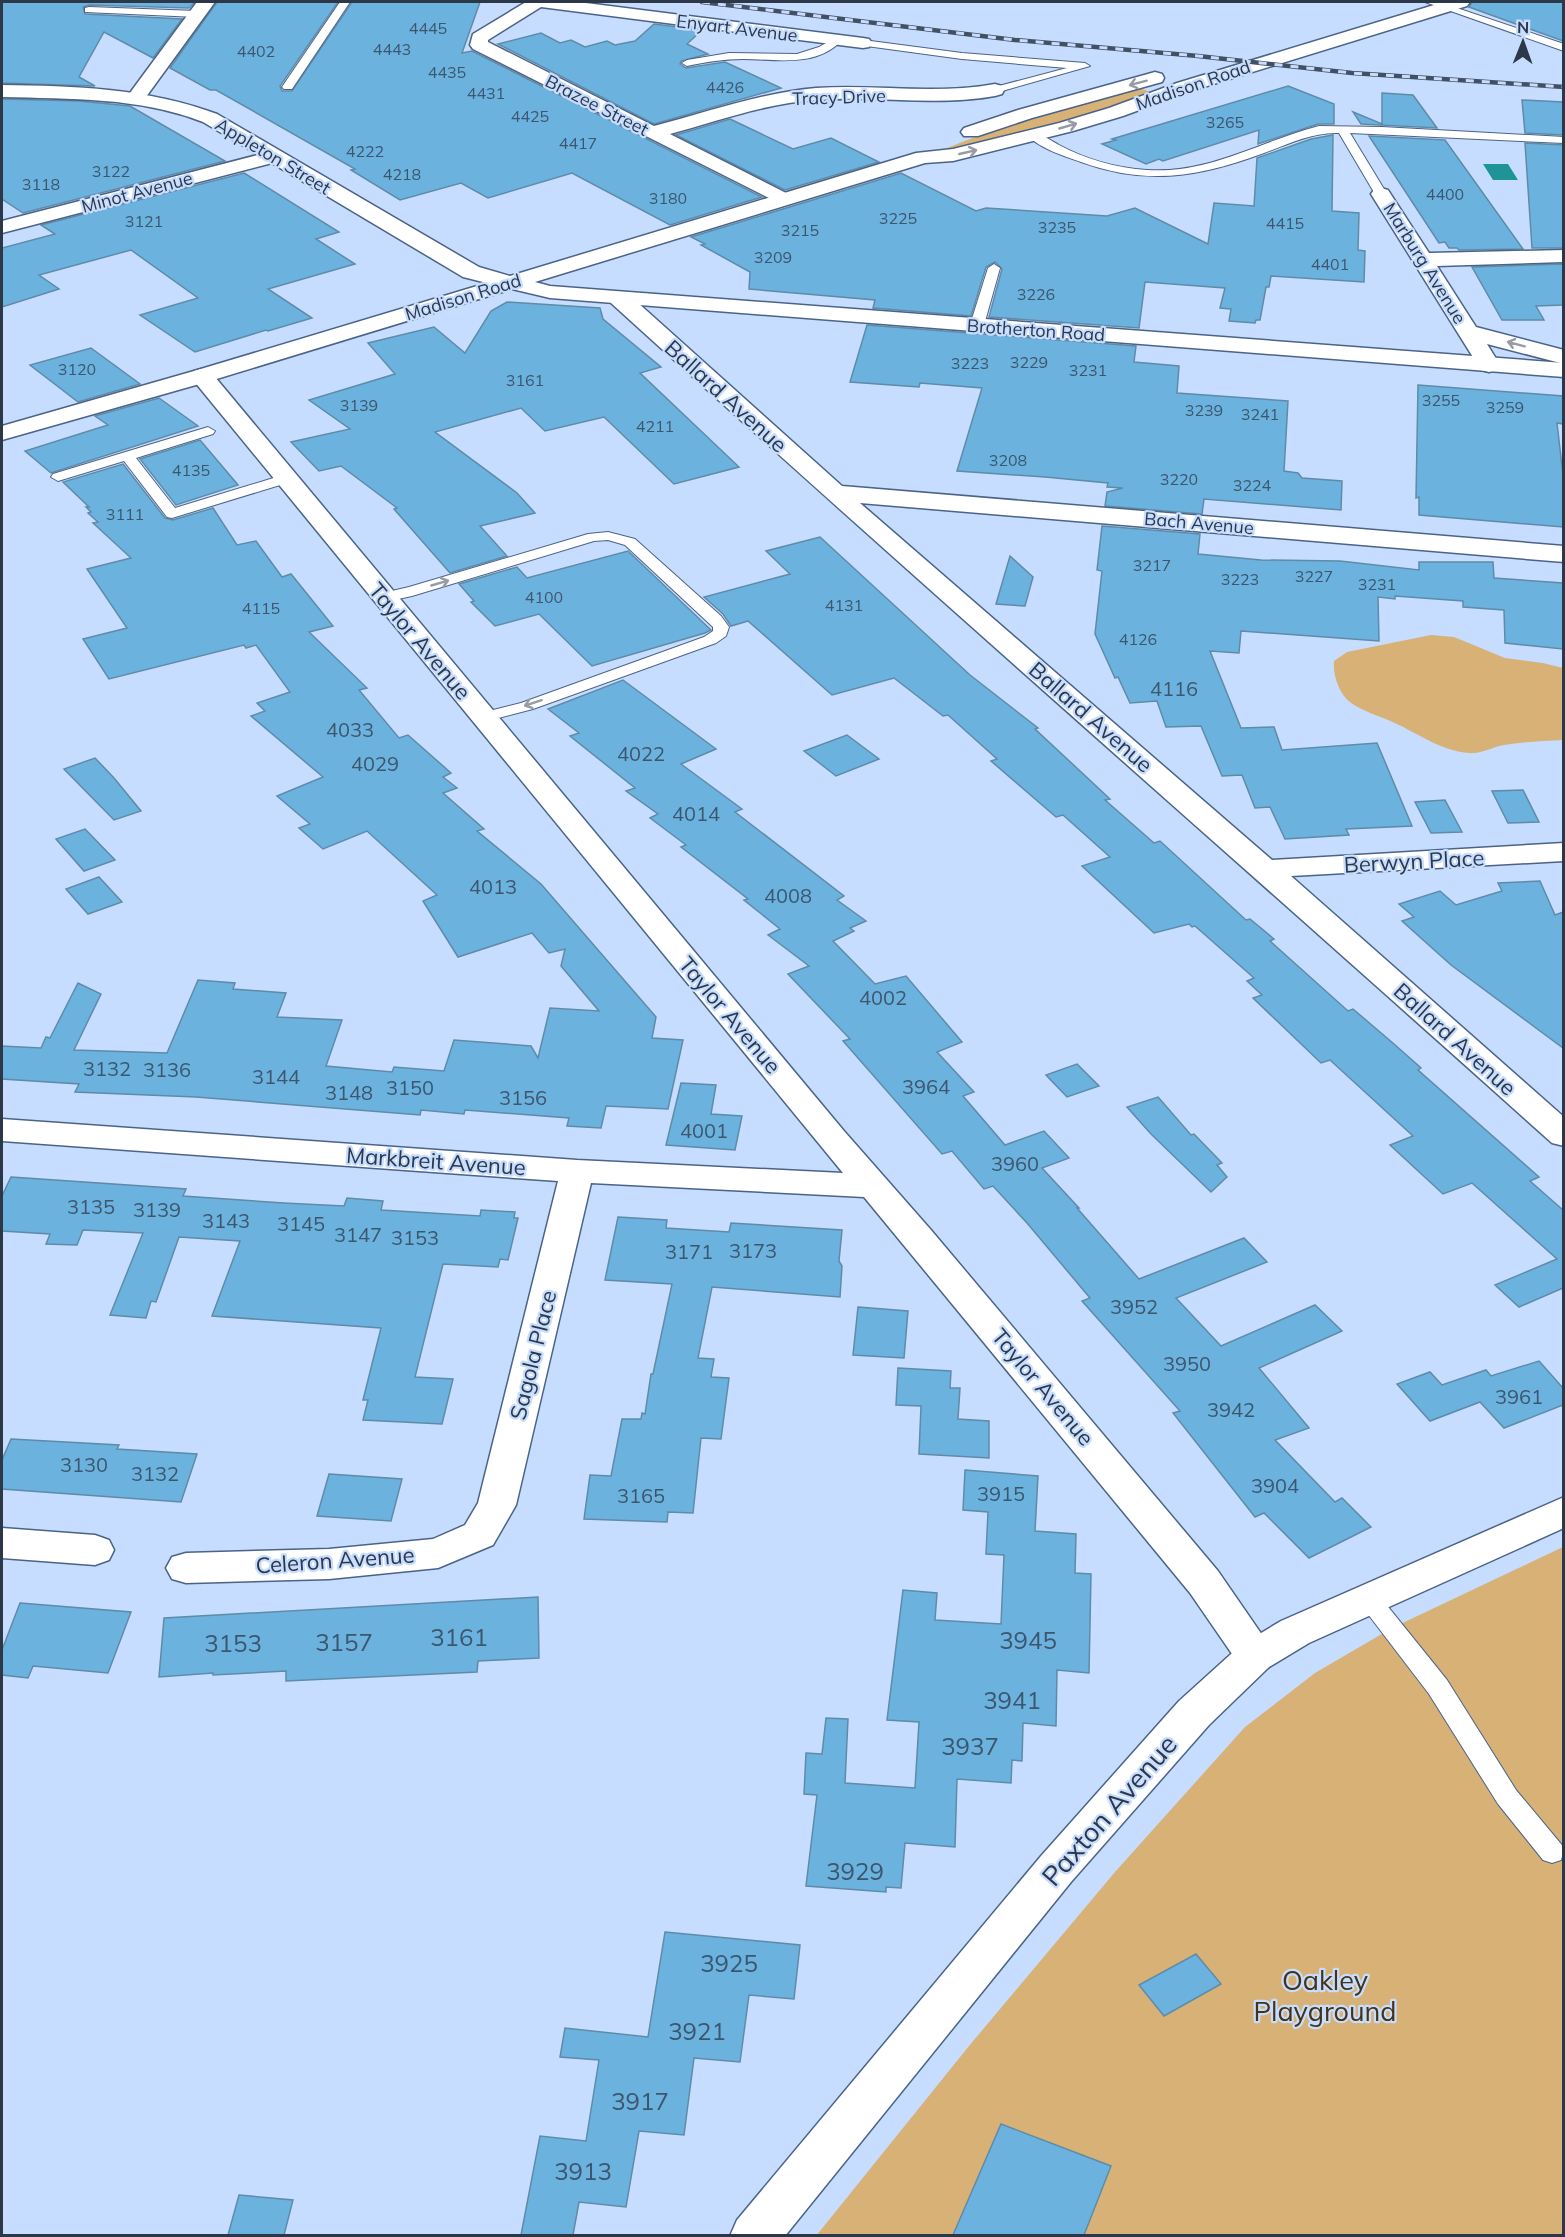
<svg xmlns="http://www.w3.org/2000/svg" width="1565" height="2237" viewBox="0 0 1565 2237" font-family="Mulish,sans-serif">
	<style>
		.green { fill: #d7b176 }
		.water { fill: #1f9498 }
		.building { fill: #6cb2df; stroke: #5f8ba8; stroke-width: 1.5 }
		.lines { fill: none; stroke-linecap: round; stroke-linejoin: round }
		.lane-casing { stroke: #4a6387; stroke-width: 2 }
		.street-casing { stroke: #4a6387; stroke-width: 3 }
		.secondary-casing { stroke: #4a6387; stroke-width: 3 }
		.lane { fill: #fff; fill-rule: evenodd }
		.street { fill: #fff; fill-rule: evenodd }
		.secondary { fill: #fff; fill-rule: evenodd }
		.rail-casing { stroke: #434f63; stroke-width: 4.5 }
		.rail { stroke: #c6ddff; stroke-width: 3; stroke-dasharray: 8; stroke-linecap: butt }
		.oneway { stroke: #969ba4 }
		.labels { text-anchor: middle; dominant-baseline: central; stroke-width: 4.5; stroke-linejoin: round; paint-order: stroke }
		.far-number-label { font-size: 16px; fill: #3c566e }
		.far-street-label { font-size: 18px; fill: #2c3748; stroke: #c6ddff }
		.number-label { font-size: 20px; fill: #3c566e }
		.street-label { font-size: 22px; fill: #2c3748; stroke: #c6ddff }
		.near-number-label { font-size: 24px; fill: #3c566e }
		.near-street-label { font-size: 27px; fill: #2c3748; stroke: #c6ddff }
		.near-park-label { font-size: 27px; fill: #453316; stroke: #c6ddff }
	</style>
	<rect width="100%" height="100%" fill="#c6ddff"/>
	<g class="green">
		<path d="M1140,88L1150,92C1086,119 1019,134 952,150L947,148C1010,123 1074,103 1140,88Z"/>
		<path d="M1431,635L1454,637L1505,658L1543,663L1563,668V740C1542,741 1521,742 1499,746C1489,749 1480,754 1468,753C1438,750 1415,731 1388,720C1374,714 1353,708 1344,696C1337,686 1333,673 1334,661L1347,652Z"/>
		<polygon points="1563,1547 1563,2235 816,2236 969,2046 1115,1872 1245,1727 1315,1673 1392,1628"/>
	</g>
	<polygon class="water" points="1483,164 1508,164 1518,180 1493,180"/>
	<g class="building">
		<polygon points="2,2 195,2 189,8 89,5 83,7 85,14 182,19 153,58 104,32 79,77 95,86 2,83"/>
		<polygon points="217,2 338,2 280,86 282,91 292,91 352,2 480,2 462,53 472,51 762,197 670,225 572,173 488,198 461,183 400,200 351,170 355,169 216,90 210,90 170,68"/>
		<polygon points="1472,2 1563,2 1563,41 1469,7"/>
		<polygon points="654,24 702,30 687,44 708,54 681,61 680,64 686,68 725,62 781,88 654,124 498,44 541,33 560,43 571,40 585,47 607,41 615,45 635,41"/>
		<polygon points="1288,86 1334,104 1334,124 1318,124 1258,144 1259,130 1163,161 1159,159 1146,164 1102,144 1116,140 1112,139"/>
		<polygon points="1382,93 1413,95 1437,128 1361,124 1353,112 1382,124"/>
		<polygon points="2,99 79,101 130,106 225,161 23,213 2,199"/>
		<polygon points="1522,100 1563,102 1563,135 1525,133"/>
		<polygon points="730,119 793,149 831,138 879,162 785,190 676,135"/>
		<polygon points="1333,135 1332,211 1359,213 1358,250 1365,251 1364,282 1271,276 1269,287 1266,287 1260,320 1256,320 1255,323 1229,321 1231,309 1220,308 1225,288 1145,282 1139,328 989,317 1002,269 995,262 986,267 971,316 873,308 875,300 749,289 750,272 701,245 705,244 691,237 901,173 976,211 986,208 1107,216 1135,208 1208,244 1214,203 1254,206 1257,158 1311,139"/>
		<polygon points="1369,136 1445,140 1523,249 1459,250 1457,248 1449,248 1445,242 1439,243"/>
		<polygon points="1525,143 1563,145 1563,248 1532,248"/>
		<polygon points="244,173 339,232 316,239 355,264 268,289 312,318 268,331 266,330 195,352 140,315 198,298 131,250 39,275 59,289 2,307 2,248 55,234 41,225"/>
		<polygon points="1563,264 1563,305 1536,306 1544,320 1502,320 1472,267"/>
		<polygon points="507,302 600,308 603,319 661,367 640,373 739,467 674,484 604,417 545,431 521,408 435,432 517,493 535,513 480,526 507,556 450,573 394,509 397,508 341,466 319,471 291,442 350,429 309,400 395,374 368,343 434,327 465,353 491,311"/>
		<polygon points="867,325 1136,346 1134,362 1179,366 1177,393 1288,401 1284,471 1298,473 1302,478 1342,481 1341,510 1204,499 1202,514 1105,506 1107,492 1123,488 1107,487 1108,483 1045,477 957,471 982,388 920,383 919,387 850,382"/>
		<polygon points="91,348 140,384 78,402 30,365"/>
		<polygon points="1418,385 1563,396 1563,424 1557,423 1563,475 1563,527 1419,515 1419,497 1416,498"/>
		<polygon points="159,398 198,426 51,473 25,451 108,425 95,416"/>
		<polygon points="200,440 238,485 176,505 140,459"/>
		<polygon points="123,464 165,518 173,520 213,508 237,545 256,541 282,577 291,574 333,626 309,632 367,688 359,690 399,738 408,735 451,773 443,777 457,788 443,793 484,829 477,831 541,884 656,1017 652,1038 683,1040 668,1109 606,1106 601,1128 567,1126 569,1118 465,1110 464,1114 421,1110 420,1115 196,1097 75,1092 79,1084 2,1079 2,1046 41,1048 46,1037 50,1038 78,983 101,994 74,1050 167,1053 198,980 235,983 233,989 286,993 277,1017 342,1020 326,1066 392,1072 394,1067 444,1071 454,1040 531,1046 538,1058 550,1008 599,1011 561,966 565,949 549,953 532,933 458,957 423,901 437,895 367,831 323,849 299,828 310,824 277,796 323,777 251,716 265,711 257,703 290,692 256,645 246,648 244,645 109,679 83,639 127,628 87,569 131,558 93,523 98,522 88,513 91,512 86,507 89,507 63,482"/>
		<polygon points="1102,526 1200,534 1198,554 1261,560 1340,561 1419,570 1419,562 1493,562 1494,578 1563,583 1563,649 1505,643 1504,610 1463,607 1463,601 1395,596 1395,599 1378,597 1379,641 1241,631 1239,653 1210,651 1241,728 1274,727 1282,750 1377,743 1412,826 1346,829 1349,835 1285,839 1270,807 1255,808 1242,775 1222,776 1201,726 1166,727 1157,701 1130,703 1118,677 1115,678 1095,634 1102,571 1097,570"/>
		<polygon points="820,537 970,675 1038,728 1035,729 1110,799 1105,800 1154,843 1160,841 1246,920 1250,919 1274,939 1270,941 1348,1011 1353,1009 1394,1044 1421,1068 1418,1070 1539,1177 1530,1181 1563,1210 1563,1288 1519,1307 1495,1285 1557,1259 1472,1183 1443,1194 1390,1145 1413,1136 1330,1060 1321,1063 1253,998 1262,995 1247,981 1254,978 1195,926 1192,927 1189,924 1154,933 1082,866 1110,857 1063,815 1056,817 991,761 997,759 948,715 943,716 894,678 832,695 748,621 731,626 723,614 704,597 790,574 766,551"/>
		<polygon points="628,551 711,630 705,633 592,666 539,614 495,626 471,602 474,601 459,584 517,567 527,578"/>
		<polygon points="1010,556 1033,577 1025,606 996,604"/>
		<polygon points="623,680 716,749 681,764 742,809 735,812 844,896 837,900 866,921 850,928 854,931 833,941 875,984 906,976 962,1042 937,1052 974,1092 963,1096 1005,1145 1044,1131 1069,1158 1042,1168 1079,1208 1077,1208 1139,1279 1244,1238 1267,1262 1176,1298 1221,1346 1315,1305 1342,1331 1259,1368 1309,1428 1275,1440 1335,1502 1342,1498 1371,1527 1309,1558 1264,1513 1255,1517 1173,1413 1180,1411 1082,1301 1090,1298 1027,1223 993,1186 984,1189 952,1151 942,1154 843,1041 850,1039 788,974 809,966 768,935 780,929 744,900 748,899 681,847 686,845 650,818 658,814 626,791 635,788 570,736 579,733 548,709"/>
		<polygon points="847,735 879,759 836,776 804,751"/>
		<polygon points="95,758 114,778 141,811 114,820 64,769"/>
		<polygon points="1523,790 1539,822 1508,823 1492,791"/>
		<polygon points="1445,800 1462,832 1431,833 1415,802"/>
		<polygon points="85,829 115,860 84,871 56,839"/>
		<polygon points="99,877 122,902 88,914 66,889"/>
		<polygon points="1540,881 1555,915 1563,912 1563,1048 1451,965 1402,921 1414,917 1399,904 1440,891 1456,905 1502,891 1498,883"/>
		<polygon points="1077,1064 1099,1086 1067,1097 1046,1075"/>
		<polygon points="681,1083 716,1085 711,1114 742,1116 735,1150 666,1145"/>
		<polygon points="1158,1097 1191,1135 1194,1134 1222,1163 1217,1165 1227,1177 1211,1192 1151,1134 1127,1107"/>
		<polygon points="11,1177 186,1189 183,1196 284,1203 344,1206 347,1198 383,1201 381,1210 480,1216 481,1210 515,1212 514,1218 518,1218 508,1260 500,1259 498,1267 443,1264 415,1377 453,1379 442,1424 363,1420 368,1400 363,1400 381,1328 212,1316 240,1241 179,1237 156,1302 151,1301 146,1318 110,1315 143,1233 83,1230 77,1245 46,1244 50,1234 2,1231 2,1196"/>
		<polygon points="618,1217 667,1220 666,1228 729,1232 731,1223 842,1230 839,1261 842,1266 840,1297 712,1287 698,1358 714,1359 711,1377 729,1378 721,1439 701,1438 693,1513 668,1512 667,1522 584,1519 590,1475 611,1476 622,1419 641,1419 642,1413 645,1414 651,1374 653,1374 672,1284 605,1280"/>
		<polygon points="858,1307 908,1311 904,1358 853,1355"/>
		<polygon points="1539,1361 1563,1388 1563,1405 1504,1428 1480,1402 1430,1421 1397,1384 1430,1372 1442,1385 1486,1370 1491,1376"/>
		<polygon points="898,1368 951,1371 950,1388 960,1388 958,1419 989,1421 989,1458 919,1454 921,1406 896,1405"/>
		<polygon points="11,1439 119,1445 117,1449 197,1454 181,1502 2,1489 2,1460"/>
		<polygon points="965,1470 1038,1476 1035,1531 1076,1534 1075,1573 1091,1574 1089,1673 1057,1670 1056,1726 1023,1723 1022,1761 1012,1760 1011,1783 957,1779 955,1847 905,1843 901,1888 886,1887 886,1892 806,1886 817,1795 804,1794 806,1753 822,1754 826,1718 848,1719 845,1783 915,1788 919,1722 887,1720 903,1590 937,1593 935,1620 1001,1624 1004,1555 986,1554 988,1512 963,1510"/>
		<polygon points="329,1474 402,1479 391,1521 317,1516"/>
		<polygon points="538,1597 539,1658 478,1661 477,1672 286,1681 286,1671 213,1675 213,1673 159,1677 164,1618"/>
		<polygon points="20,1603 131,1612 108,1673 33,1666 28,1678 2,1675 2,1650"/>
		<polygon points="665,1932 800,1945 794,1999 749,1995 740,2062 694,2058 684,2135 639,2131 626,2207 579,2202 573,2235 521,2235 540,2136 586,2141 599,2060 560,2057 565,2028 648,2037"/>
		<polygon points="1196,1954 1221,1984 1164,2016 1139,1985"/>
		<polygon points="1001,2124 1111,2166 1084,2235 953,2235"/>
		<polygon points="239,2195 293,2200 284,2235 228,2235"/>
	</g>
	<g class="lines">
		<defs>
			<g id="lane">
				<polygon points="340,2 350,2 292,89 284,89 282,87"/>
				<polygon points="1425,2 1439,2 1564,44 1564,51"/>
				<polygon points="89,7 197,11 202,14 197,17 85,12 85,8"/>
				<path d="M837,37L842,40C816,68 777,59 743,59C724,59 706,62 687,66L682,63L687,60L729,53L797,54L819,47Z"/>
				<polygon points="863,40 962,53 1085,63 1090,66 995,93 989,90 991,88 1067,68 962,59 859,45 859,41"/>
				<path d="M1319,126L1382,127L1564,137V143L1350,133L1387,194L1381,198L1375,194L1339,133C1312,132 1289,144 1264,153C1200,177 1147,186 1081,162C1064,156 1041,149 1028,136L1030,134C1040,132 1050,140 1059,145C1085,159 1117,168 1147,170C1209,174 1261,141 1319,126Z"/>
				<polygon points="994,264 1000,268 984,325 977,329 972,328 970,325 988,268"/>
				<polygon points="208,427 215,431 213,434 136,458 175,508 280,476 290,476 292,479 290,482 172,518 167,517 124,461 58,481 51,477 53,474"/>
				<polygon points="608,532 635,539 721,616 729,627 726,636 716,643 533,709 483,722 477,720 475,717 477,714 521,703 704,637 713,631 713,627 625,545 608,540 594,541 412,596 384,602 376,597 379,594 409,587 588,534"/>
				<polygon points="1369,1590 1377,1593 1447,1680 1516,1790 1561,1844 1564,1849 1561,1860 1552,1863 1543,1860 1498,1804 1429,1694 1361,1605 1357,1599 1361,1593"/>
			</g>
			<g id="street">
				<polygon points="197,2 215,2 143,101 129,101 127,97"/>
				<path d="M526,2H578L863,38L869,39L872,43L869,47L863,48L541,7L488,40V42L654,126C708,112 760,93 816,88C876,84 935,95 995,84L1002,86L1004,90L1002,94L995,96C935,107 877,95 817,100C766,103 718,121 670,134L790,195L793,199L790,203L783,205L473,49L470,45L473,34Z"/>
				<polygon points="273,151 280,153 283,157 280,161 2,233 2,221"/>
				<polygon points="1381,188 1388,190 1429,253 1564,250 1564,262 1437,266 1476,327 1564,350 1564,364 1487,344 1500,365 1497,370 1489,372 1481,370 1371,194 1374,190"/>
				<path d="M619,292L627,293L842,486L1564,546V562L860,503L1272,860L1564,843V861L1291,876L1564,1117V1146L1552,1143C1239,862 922,586 611,303L608,298L611,293Z"/>
				<polygon points="202,369 210,371 844,1131 931,1230 1218,1571 1269,1645 1275,1656 1269,1667 1255,1672 1241,1667 1190,1593 864,1197 591,1183 516,1505 493,1545 438,1568 329,1579 186,1583 172,1579 166,1568 172,1557 186,1553 329,1549 433,1539 465,1525 478,1503 558,1181 2,1141 2,1119 577,1160 843,1173 194,381 191,376 194,371"/>
				<polygon points="2,1528 95,1535 109,1540 114,1550 109,1560 95,1565 2,1558"/>
			</g>
			<g id="secondary">
				<path d="M1444,2H1470L1467,6L1191,91L1123,116L1073,131L953,161L925,163L535,282L550,286L1564,363V377L550,298L512,289L210,381L2,440V426L194,371L487,283L463,277L203,122C138,97 71,99 2,97V85C75,86 148,88 217,114L479,267L510,276L916,153L953,149L1059,123L1109,108L1177,83Z"/>
				<polygon points="1155,72 1162,74 1164,78 1162,82 1032,118 978,136 964,136 961,132 964,128 1018,110"/>
				<polygon points="1564,1497 1564,1528 1309,1643 1269,1667 1209,1725 1071,1882 785,2236 730,2236 737,2220 1041,1856 1179,1701 1241,1645 1281,1621"/>
			</g>
		</defs>
		<use href="#lane" class="lane-casing"/>
		<use href="#street" class="street-casing"/>
		<use href="#secondary" class="secondary-casing"/>
		<use href="#lane" class="lane"/>
		<use href="#street" class="street"/>
		<use href="#secondary" class="secondary"/>
		<defs>
			<polyline id="rail" points="702,2 1015,40 1198,56 1352,73 1564,87"/>
		</defs>
		<use href="#rail" class="rail-casing"/>
		<use href="#rail" class="rail"/>
	</g>
	<defs><path id="oneway-shaft" d="M-6 0H5M1.5-3L5.5 0L1.5 3" fill="none" stroke-width="1.6" stroke-linecap="round" stroke-linejoin="round" transform="scale(1.5)"/></defs>
	<g class="oneway">
		<use href="#oneway-shaft" transform="translate(1138 83) rotate(165)"/>
		<use href="#oneway-shaft" transform="translate(1068 126) rotate(-16)"/>
		<use href="#oneway-shaft" transform="translate(968 152) rotate(-13)"/>
		<use href="#oneway-shaft" transform="translate(1516 344) rotate(-165)"/>
		<use href="#oneway-shaft" transform="translate(440 583) rotate(-16)"/>
		<use href="#oneway-shaft" transform="translate(533 703) rotate(162)"/>
	</g>
	<g class="labels">
		<g class="far-number-label">
			<text x="428" y="28">4445</text>
			<text x="392" y="49">4443</text>
			<text x="256" y="51">4402</text>
			<text x="447" y="72">4435</text>
			<text x="725" y="87">4426</text>
			<text x="486" y="93">4431</text>
			<text x="530" y="116">4425</text>
			<text x="1225" y="122">3265</text>
			<text x="578" y="143">4417</text>
			<text x="365" y="151">4222</text>
			<text x="111" y="171">3122</text>
			<text x="402" y="174">4218</text>
			<text x="41" y="184">3118</text>
			<text x="1445" y="194">4400</text>
			<text x="668" y="198">3180</text>
			<text x="898" y="218">3225</text>
			<text x="144" y="221">3121</text>
			<text x="1285" y="223">4415</text>
			<text x="1057" y="227">3235</text>
			<text x="800" y="230">3215</text>
			<text x="773" y="257">3209</text>
			<text x="1330" y="264">4401</text>
			<text x="1036" y="294">3226</text>
			<text x="1029" y="362">3229</text>
			<text x="970" y="363">3223</text>
			<text x="77" y="369">3120</text>
			<text x="1088" y="370">3231</text>
			<text x="525" y="380">3161</text>
			<text x="1441" y="400">3255</text>
			<text x="359" y="405">3139</text>
			<text x="1505" y="407">3259</text>
			<text x="1204" y="410">3239</text>
			<text x="1260" y="414">3241</text>
			<text x="655" y="426">4211</text>
			<text x="1008" y="460">3208</text>
			<text x="191" y="470">4135</text>
			<text x="1179" y="479">3220</text>
			<text x="1252" y="485">3224</text>
			<text x="125" y="514">3111</text>
			<text x="1152" y="565">3217</text>
			<text x="1314" y="576">3227</text>
			<text x="1240" y="579">3223</text>
			<text x="1377" y="584">3231</text>
			<text x="544" y="597">4100</text>
			<text x="844" y="605">4131</text>
			<text x="261" y="608">4115</text>
			<text x="1138" y="639">4126</text>
		</g>
		<g class="far-street-label">
			<text transform="translate(737 28) rotate(7)">Enyart Avenue</text>
			<text transform="translate(1193 85) rotate(-19)">Madison Road</text>
			<text transform="translate(839 97) rotate(-2)">Tracy Drive</text>
			<text transform="translate(597 105) rotate(27)">Brazee Street</text>
			<text transform="translate(273 156) rotate(31)">Appleton Street</text>
			<text transform="translate(137 192) rotate(-15)">Minot Avenue</text>
			<text transform="translate(1425 263) rotate(58)">Marburg Avenue</text>
			<text transform="translate(463 297) rotate(-17)">Madison Road</text>
			<text transform="translate(1036 330) rotate(4)">Brotherton Road</text>
			<text transform="translate(1199 523) rotate(5)">Bach Avenue</text>
		</g>
		<g class="number-label">
			<text x="1174" y="688">4116</text>
			<text x="350" y="729">4033</text>
			<text x="641" y="753">4022</text>
			<text x="375" y="763">4029</text>
			<text x="696" y="813">4014</text>
			<text x="493" y="886">4013</text>
			<text x="788" y="895">4008</text>
			<text x="883" y="997">4002</text>
			<text x="107" y="1068">3132</text>
			<text x="167" y="1069">3136</text>
			<text x="276" y="1076">3144</text>
			<text x="926" y="1086">3964</text>
			<text x="410" y="1087">3150</text>
			<text x="349" y="1092">3148</text>
			<text x="523" y="1097">3156</text>
			<text x="704" y="1130">4001</text>
			<text x="1015" y="1163">3960</text>
			<text x="91" y="1206">3135</text>
			<text x="157" y="1209">3139</text>
			<text x="226" y="1220">3143</text>
			<text x="301" y="1223">3145</text>
			<text x="358" y="1234">3147</text>
			<text x="415" y="1237">3153</text>
			<text x="753" y="1250">3173</text>
			<text x="689" y="1251">3171</text>
			<text x="1134" y="1306">3952</text>
			<text x="1187" y="1363">3950</text>
			<text x="1519" y="1396">3961</text>
			<text x="1231" y="1409">3942</text>
			<text x="84" y="1464">3130</text>
			<text x="155" y="1473">3132</text>
			<text x="1275" y="1485">3904</text>
			<text x="1001" y="1493">3915</text>
			<text x="641" y="1495">3165</text>
		</g>
		<g class="street-label">
			<text transform="translate(726 396) rotate(42)">Ballard Avenue</text>
			<text transform="translate(420 641) rotate(50)">Taylor Avenue</text>
			<text transform="translate(1091 717) rotate(41)">Ballard Avenue</text>
			<text transform="translate(1414 861) rotate(-3)">Berwyn Place</text>
			<text transform="translate(730 1015) rotate(50)">Taylor Avenue</text>
			<text transform="translate(1455 1039) rotate(42)">Ballard Avenue</text>
			<text transform="translate(436 1161) rotate(4)">Markbreit Avenue</text>
			<text transform="translate(533 1355) rotate(-76)">Sagola Place</text>
			<text transform="translate(1043 1387) rotate(50)">Taylor Avenue</text>
			<text transform="translate(335 1560) rotate(-4)">Celeron Avenue</text>
		</g>
		<g class="near-number-label">
			<text x="459" y="1637">3161</text>
			<text x="1028" y="1640">3945</text>
			<text x="344" y="1642">3157</text>
			<text x="233" y="1643">3153</text>
			<text x="1012" y="1700">3941</text>
			<text x="970" y="1746">3937</text>
			<text x="855" y="1871">3929</text>
			<text x="729" y="1963">3925</text>
			<text x="697" y="2031">3921</text>
			<text x="640" y="2101">3917</text>
			<text x="583" y="2171">3913</text>
		</g>
		<g class="near-street-label">
			<text transform="translate(1109 1810) rotate(-49)">Paxton Avenue</text>
		</g>
		<g class="near-park-label">
			<text x="1325" y="1980">Oakley<tspan x="1325" dy="31">Playground</tspan></text>
		</g>
	</g>
	<rect width="1565" height="2237" fill="none" stroke="#2c3748" stroke-width="6"/>
	<g transform="translate(1523 42) rotate(1)" stroke="#c6ddff" stroke-width="4.5" paint-order="stroke">
	<path d="M0-4.5L10 22L0 15L-10 22Z" fill="#2c3748"/>
	<text y="-9" font-size="16" font-weight="bold" text-anchor="middle" fill="#2c3748">N</text>
	</g>
</svg>
